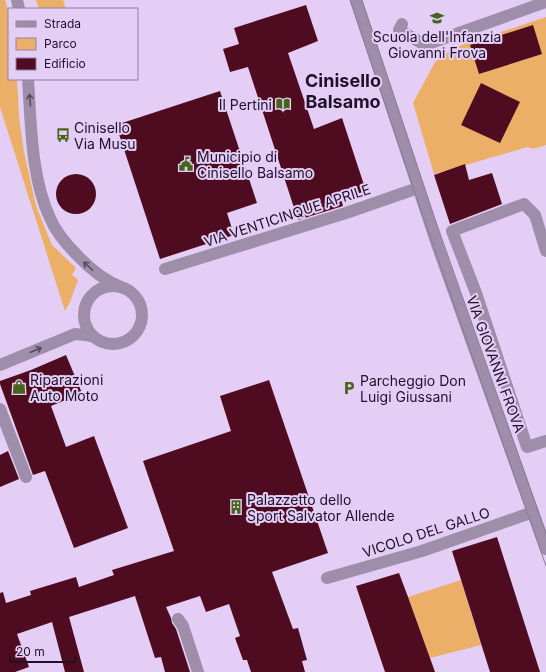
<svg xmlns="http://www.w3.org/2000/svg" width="546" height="672" viewBox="0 0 546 672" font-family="Inter,sans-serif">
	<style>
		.green { fill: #ebaf67 }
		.building { fill: #4f0b1f }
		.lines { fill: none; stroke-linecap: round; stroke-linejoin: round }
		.street { stroke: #9e8eaa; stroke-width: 12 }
		.tram { stroke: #8b7999; stroke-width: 1 }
		.oneway { stroke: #584963 }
		.labels { text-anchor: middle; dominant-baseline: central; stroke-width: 4; stroke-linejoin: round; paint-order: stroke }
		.poi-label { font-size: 14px; fill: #1f1129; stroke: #e4cef6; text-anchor: start }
		.street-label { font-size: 14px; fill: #1f1129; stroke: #e4cef6 }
		.district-label { font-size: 18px; font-weight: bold; fill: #1f1129; stroke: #e4cef6 }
	</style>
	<rect width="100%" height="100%" fill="#e4cef6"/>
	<g class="green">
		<polygon points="0,0 5,0 9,14 9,79 17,79 19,116 24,152 36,206 52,245 76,268 72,275 78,280 70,302 65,311 0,107"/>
		<polygon points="36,0 63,0 66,9 39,9"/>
		<polygon points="546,17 546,145 533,149 528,147 434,174 413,103 435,62 447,53 459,46"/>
		<polygon points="461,580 481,645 430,658 408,597"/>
	</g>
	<g class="building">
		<polygon points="306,5 318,41 288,53 314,129 342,118 366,191 341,199 343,206 298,220 248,67 230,72 223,49 239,44 234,28"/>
		<polygon points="533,25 542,54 479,74 470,45"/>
		<polygon points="481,83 520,102 500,143 461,125"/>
		<polygon points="220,91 257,203 227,213 234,235 160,259 116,125"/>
		<polygon points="465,164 469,180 492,173 502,204 450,224 434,175"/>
		<circle cx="76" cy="194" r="20"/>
		<polygon points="66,355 82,393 51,406 66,447 94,436 128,528 74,548 45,471 33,475 0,384 0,381 31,370"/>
		<polygon points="269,380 328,553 272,572 293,629 298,628 307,660 302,661 305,672 251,672 247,660 243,660 235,638 240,636 229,604 206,612 200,596 166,607 171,618 172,623 176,629 190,672 165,672 161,657 155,658 135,596 69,617 84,672 65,672 52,622 17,634 29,667 15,672 0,672 0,593 3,592 6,603 31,595 30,591 76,577 79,587 114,575 112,570 174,551 143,461 231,431 220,396"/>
		<polygon points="8,451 19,479 0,487 0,455"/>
		<polygon points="497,537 540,672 490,672 452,551"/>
		<polygon points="399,573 408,597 435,672 385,672 356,586"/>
	</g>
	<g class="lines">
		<g class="street">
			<polyline points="17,0 19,9"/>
			<polyline points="356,0 438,247 546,549"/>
			<polyline points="402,24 399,30 425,45 546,2"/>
			<path d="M28,79C31,123 31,178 50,218C56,232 66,244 77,255C90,269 103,280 121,287"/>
			<polyline points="546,251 535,215 524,204 452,231 476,293 527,447 546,441"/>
			<polyline points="165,269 346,213 418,188"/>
			<circle cx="113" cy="315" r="29"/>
			<polyline points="0,365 75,334 86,335 94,337"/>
			<polyline points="0,409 26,477"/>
			<polyline points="327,578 422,551 533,512"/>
			<polyline points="178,619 183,626 198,672"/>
		</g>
		<g class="tram">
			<polyline points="350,0 417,199 546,566"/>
			<polyline points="362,0 436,222 546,533"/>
		</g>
	</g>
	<defs><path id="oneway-shaft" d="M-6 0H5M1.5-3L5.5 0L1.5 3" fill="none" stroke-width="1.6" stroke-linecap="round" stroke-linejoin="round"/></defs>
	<g class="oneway">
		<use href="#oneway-shaft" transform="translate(30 100) rotate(-95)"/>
		<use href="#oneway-shaft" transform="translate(88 266) rotate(-138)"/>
		<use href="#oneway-shaft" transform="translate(36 350) rotate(-23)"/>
	</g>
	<defs>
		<symbol id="school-bare" viewBox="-9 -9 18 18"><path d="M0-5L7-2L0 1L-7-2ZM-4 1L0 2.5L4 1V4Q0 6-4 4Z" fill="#46651b" stroke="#e4cef6" stroke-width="2.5" paint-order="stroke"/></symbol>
		<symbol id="library-bare" viewBox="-9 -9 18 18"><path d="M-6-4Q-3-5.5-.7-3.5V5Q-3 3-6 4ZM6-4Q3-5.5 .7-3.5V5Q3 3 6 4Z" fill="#46651b" stroke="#e4cef6" stroke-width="2.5" paint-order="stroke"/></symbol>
		<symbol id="bus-bare" viewBox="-9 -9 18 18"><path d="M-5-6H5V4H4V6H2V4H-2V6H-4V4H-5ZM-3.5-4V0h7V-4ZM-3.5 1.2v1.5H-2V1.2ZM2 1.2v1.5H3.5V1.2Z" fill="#46651b" stroke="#e4cef6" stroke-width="2.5" paint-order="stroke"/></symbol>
		<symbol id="civic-bare" viewBox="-9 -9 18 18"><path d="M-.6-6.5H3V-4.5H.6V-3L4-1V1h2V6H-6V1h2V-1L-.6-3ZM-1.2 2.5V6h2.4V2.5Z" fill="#46651b" stroke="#e4cef6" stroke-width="2.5" paint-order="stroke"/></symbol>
		<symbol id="shop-bare" viewBox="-9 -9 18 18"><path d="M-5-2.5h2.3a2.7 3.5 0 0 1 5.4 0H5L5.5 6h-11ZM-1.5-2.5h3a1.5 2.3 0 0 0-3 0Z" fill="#46651b" stroke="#e4cef6" stroke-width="2.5" paint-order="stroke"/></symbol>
		<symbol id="parking-bare" viewBox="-9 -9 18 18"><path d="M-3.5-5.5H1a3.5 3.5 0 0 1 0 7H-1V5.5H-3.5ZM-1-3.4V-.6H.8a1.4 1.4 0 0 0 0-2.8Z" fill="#46651b" stroke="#e4cef6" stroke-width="2.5" paint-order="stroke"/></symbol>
		<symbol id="building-bare" viewBox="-9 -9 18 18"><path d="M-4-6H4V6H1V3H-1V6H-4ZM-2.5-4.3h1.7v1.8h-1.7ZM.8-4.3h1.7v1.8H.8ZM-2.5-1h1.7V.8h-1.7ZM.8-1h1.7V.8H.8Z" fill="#46651b" stroke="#e4cef6" stroke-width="2.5" paint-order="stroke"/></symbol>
	</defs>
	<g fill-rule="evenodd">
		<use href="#school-bare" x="427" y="8" width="20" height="20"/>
		<use href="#library-bare" x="273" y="94" width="20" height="20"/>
		<use href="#bus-bare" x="53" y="125" width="20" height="20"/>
		<use href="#civic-bare" x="176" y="154" width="20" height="20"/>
		<use href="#shop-bare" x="9" y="377" width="20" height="20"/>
		<use href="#parking-bare" x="339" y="378" width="20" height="20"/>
		<use href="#building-bare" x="226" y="497" width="20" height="20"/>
	</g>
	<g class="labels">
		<g class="poi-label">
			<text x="437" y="36" text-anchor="middle">Scuola dell'Infanzia<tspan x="437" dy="16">Giovanni Frova</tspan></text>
			<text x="272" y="104" text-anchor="end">Il Pertini</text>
			<text x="74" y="127">Cinisello<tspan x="74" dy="16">Via Musu</tspan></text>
			<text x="197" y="156">Municipio di<tspan x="197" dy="16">Cinisello Balsamo</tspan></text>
			<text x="30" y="379">Riparazioni<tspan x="30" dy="16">Auto Moto</tspan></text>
			<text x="360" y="380">Parcheggio Don<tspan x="360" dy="16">Luigi Giussani</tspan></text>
			<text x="247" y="499">Palazzetto dello<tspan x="247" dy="16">Sport Salvator Allende</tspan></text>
		</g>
		<g class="street-label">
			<text transform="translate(287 215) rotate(-18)">VIA VENTICINQUE APRILE</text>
			<text transform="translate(496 364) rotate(70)">VIA GIOVANNI FROVA</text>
			<text transform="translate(426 532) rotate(-18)">VICOLO DEL GALLO</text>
		</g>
		<g class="district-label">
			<text x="343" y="80">Cinisello<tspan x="343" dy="21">Balsamo</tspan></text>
		</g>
	</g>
	<rect x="8" y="8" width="130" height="72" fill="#e4cef6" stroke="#9582a4"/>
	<rect x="16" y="21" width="20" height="6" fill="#9e8eaa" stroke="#9582a4"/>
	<text x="44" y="28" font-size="12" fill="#1f1129">Strada</text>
	<rect x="16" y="38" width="20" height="12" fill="#ebaf67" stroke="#9582a4"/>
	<text x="44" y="48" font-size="12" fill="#1f1129">Parco</text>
	<rect x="16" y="58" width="20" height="12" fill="#4f0b1f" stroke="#9582a4"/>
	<text x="44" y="68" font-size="12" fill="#1f1129">Edificio</text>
	<path d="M10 656v6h65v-6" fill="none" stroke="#1f1129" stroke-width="2"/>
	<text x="16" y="656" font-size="12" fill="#1f1129" stroke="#e4cef6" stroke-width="3" paint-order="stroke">20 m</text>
</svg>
